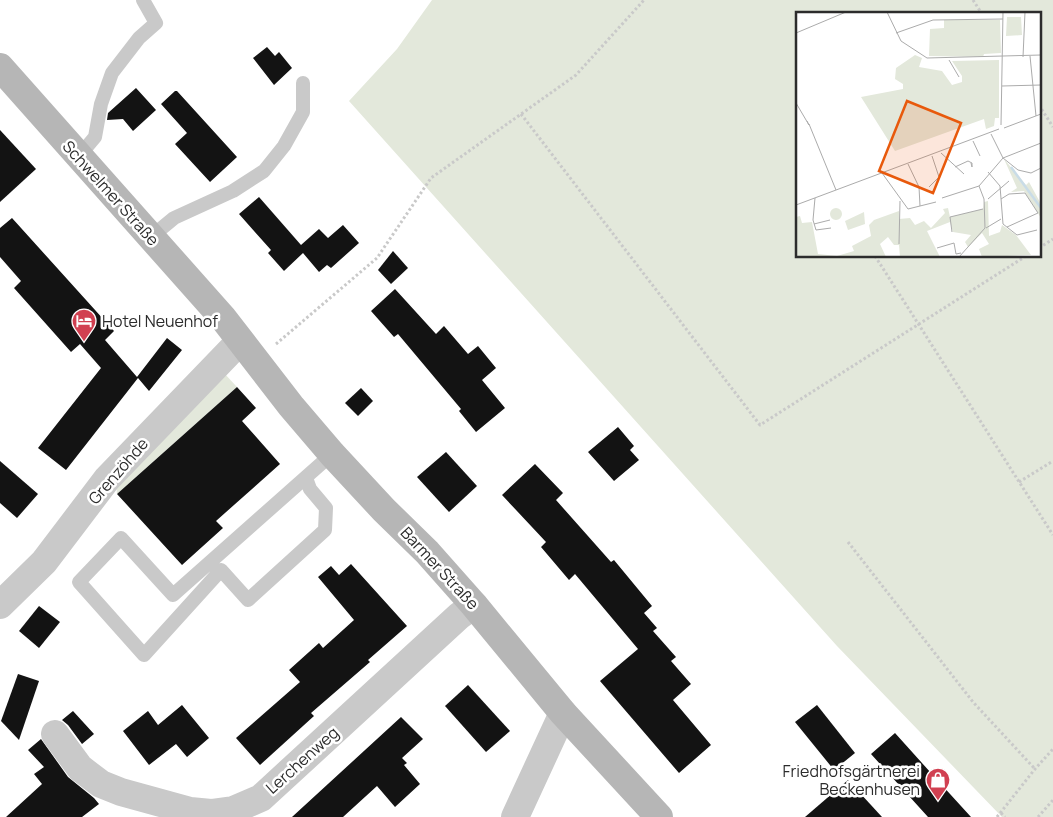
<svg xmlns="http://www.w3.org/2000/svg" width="1053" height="817" viewBox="0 0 1053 817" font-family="Manrope,sans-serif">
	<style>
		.green { fill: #e3e8db; fill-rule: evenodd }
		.building { fill: #131313 }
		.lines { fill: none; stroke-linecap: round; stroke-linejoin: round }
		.path { stroke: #c9c9c9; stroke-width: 3; stroke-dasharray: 2.5 2.5; stroke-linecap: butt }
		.service { stroke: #c9c9c9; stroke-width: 14 }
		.minor { stroke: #c9c9c9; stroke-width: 28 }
		.secondary { stroke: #b6b6b6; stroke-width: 28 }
		.labels { text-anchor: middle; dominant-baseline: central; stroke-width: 5; stroke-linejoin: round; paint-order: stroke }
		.street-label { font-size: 16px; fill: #2c2c2c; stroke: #fff }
		.poi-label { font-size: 16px; fill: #2c2c2c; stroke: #fff; text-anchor: start }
		.inset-river { fill: none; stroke: #c9dce7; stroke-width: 2.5 }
		.inset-road { fill: none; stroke: #ababab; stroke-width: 1 }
		.view { fill: #e8590c; fill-opacity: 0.15; stroke: #e8590c; stroke-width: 2.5 }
		.inset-edge { fill: none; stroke: #2c2c2c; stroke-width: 2.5 }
	</style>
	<rect width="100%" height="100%" fill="#fff"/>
	<g class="green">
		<path d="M432,0H1053V817H1002L837,646L349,101L397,49ZM797,14H1039V256H797Z"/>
		<polygon points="223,372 237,387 117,494 116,484"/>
	</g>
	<g class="building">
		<polygon points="267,47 275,56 279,52 292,68 274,85 253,58"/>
		<polygon points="136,88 156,110 133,131 123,119 107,120 108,113"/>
		<polygon points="175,91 177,91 237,157 210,182 175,144 187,133 161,104"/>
		<polygon points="0,130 36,169 0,202"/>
		<polygon points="259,197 301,245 319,229 328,238 343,225 359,243 331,268 327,265 319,272 303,253 284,271 268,253 271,250 239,214"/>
		<polygon points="12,218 114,331 105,340 137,377 167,338 182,350 149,391 138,378 66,470 38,448 101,368 80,344 71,352 14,288 21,281 0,257 0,228"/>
		<polygon points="393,251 408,268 391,284 378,270"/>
		<polygon points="395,289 436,334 444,326 468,354 478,346 496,368 482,380 505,408 476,432 459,411 461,409 398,334 394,337 371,311"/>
		<polygon points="237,387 256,408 242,421 280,464 216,521 223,528 182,565 117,494"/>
		<polygon points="361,388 373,401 358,416 345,403"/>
		<polygon points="618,427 634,446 630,450 639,460 614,481 588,452"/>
		<polygon points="446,452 477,486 449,512 417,477"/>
		<polygon points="0,461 38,494 17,518 0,503"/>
		<polygon points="535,464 563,493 556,500 611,562 614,560 652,606 644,613 657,628 653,631 676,657 671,661 691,684 673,700 711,745 679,773 600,681 638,649 575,574 569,580 541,547 546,542 502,495"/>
		<polygon points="351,564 407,626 368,660 370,662 311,713 314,716 260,765 236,738 300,682 289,670 319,643 323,648 354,620 318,577 331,566 339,575"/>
		<polygon points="39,606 60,622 39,648 19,631"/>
		<polygon points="18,674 39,681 19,740 1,721"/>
		<polygon points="468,685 510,731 486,752 445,706"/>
		<polygon points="182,705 209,738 187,757 176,744 149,765 123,731 148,711 158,725"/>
		<polygon points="817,705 855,753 834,770 795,722"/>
		<polygon points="73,711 94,734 82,744 68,725 62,720"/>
		<polygon points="401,717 423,739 402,758 407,763 404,765 420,784 395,807 377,786 343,817 292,817"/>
		<polygon points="895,733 940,783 971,817 928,817 871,754"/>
		<polygon points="41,739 68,777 94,798 99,804 82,817 6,817 42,784 34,774 44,767 28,750"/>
		<polygon points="848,780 882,817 805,817"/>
	</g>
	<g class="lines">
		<g class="path">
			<polyline points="973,0 982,14"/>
			<polyline points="1039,105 1053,127"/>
			<polyline points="521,114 760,425 1026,256"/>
			<polyline points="1039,248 1053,239"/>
			<polyline points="875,256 1053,535"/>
			<polyline points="276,344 377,258 431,178 576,75 644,0"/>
			<polyline points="1019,482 1053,461"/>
			<polyline points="848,542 973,702 1035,769"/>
			<polyline points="1001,813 1005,817"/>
			<polyline points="997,817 1035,769 1053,749"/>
			<polyline points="1038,817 1053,800"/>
		</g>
		<g class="service">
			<polyline points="79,156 95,137 101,104 112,73 139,38 156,23 143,0"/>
			<polyline points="151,237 174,218 233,191 264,171 284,146 303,112 303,83"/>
			<polyline points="306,478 310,489 326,508 325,530 248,600 221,570 144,655 79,582 121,538 173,595 332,454"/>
		</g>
		<g class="minor">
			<polyline points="0,605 44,562 107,479 240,341"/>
			<polyline points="55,734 80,768 101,784 121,792 190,811 211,813 233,810 261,798 459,616 474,605"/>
			<polyline points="515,817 563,713"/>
		</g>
		<polyline class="secondary" points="0,67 223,318 291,406 332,454 384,510 427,552 474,605 563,713 659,817"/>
	</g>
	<defs>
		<symbol id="hotel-pin" viewBox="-11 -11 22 30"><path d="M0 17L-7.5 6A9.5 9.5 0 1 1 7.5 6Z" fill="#d14051" stroke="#fff"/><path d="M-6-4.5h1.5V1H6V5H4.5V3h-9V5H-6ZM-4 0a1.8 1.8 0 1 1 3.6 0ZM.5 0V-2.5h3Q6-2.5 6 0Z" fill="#fff"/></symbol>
		<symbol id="shop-pin" viewBox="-11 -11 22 30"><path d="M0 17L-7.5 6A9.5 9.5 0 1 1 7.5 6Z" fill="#d14051" stroke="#fff"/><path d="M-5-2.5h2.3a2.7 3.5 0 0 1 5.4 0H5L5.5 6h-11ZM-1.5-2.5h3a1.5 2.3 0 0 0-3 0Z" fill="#fff"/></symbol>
	</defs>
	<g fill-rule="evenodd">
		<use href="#hotel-pin" x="70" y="307" width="28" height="38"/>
		<use href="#shop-pin" x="924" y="766" width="28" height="38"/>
	</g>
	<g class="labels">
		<g class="street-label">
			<text transform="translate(111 193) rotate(48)">Schwelmer Straße</text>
			<text transform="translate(118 471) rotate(-49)">Grenzöhde</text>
			<text transform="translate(440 568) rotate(47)">Barmer Straße</text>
			<text transform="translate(302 760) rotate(-42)">Lerchenweg</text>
		</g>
		<g class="poi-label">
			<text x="102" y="321">Hotel Neuenhof</text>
			<text x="920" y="771" text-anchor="end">Friedhofsgärtnerei<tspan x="920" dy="18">Beckenhusen</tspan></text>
		</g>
	</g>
	<g transform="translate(796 12)">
		<rect width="245" height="245" fill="#fff"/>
		<path d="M211,5H225L226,23L210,24ZM148,8H204L205,41L188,42L187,45L133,44L134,17L148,16ZM119,43L126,46L123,55L146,59L156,73L166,70V64L156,49L203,48V106H199L198,114L190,117L188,107L99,139L65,85L107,77V72L99,67L100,56ZM208,147L230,173L233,170L245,192V206L228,179L215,180L221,176ZM192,189L193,224L204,220L206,213L220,223L235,243L186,245L183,237L193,232L186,221L172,235L169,230L175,223L157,220L154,210L131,219L144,245H104L103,233H98L92,225L84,232L90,245H0V205L4,204L6,211L16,210L22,242L41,244L58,239L56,234L75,224L73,213L78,208L103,199V207L114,206L119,213L128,209L135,216L149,201L147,197L152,196L154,205L187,197L188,190ZM34 202a6 6 0 1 1 12 0a6 6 0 1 1-12 0ZM68,200L69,212L52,218L49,209Z" fill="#e3e8db"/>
		<path class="inset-river" d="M215,155L245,196"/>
		<path class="inset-road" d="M91,0L105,29L131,46L245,43M0,21L50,0M100,21L137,8L207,7M234,44L240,104M227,45L229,0M153,48L163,65M206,74L245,73M0,91L13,113L11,109M13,112L40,178M205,113L207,0M208,116L245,102M195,122L207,146L222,158L235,161L245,156M177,129L184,144M145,141L168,162M112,152L123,175L124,194M159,155L172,149L176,151V155L175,151M192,160L204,174L207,212L221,223L241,218M86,161L112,197L140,190M133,175L143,165L136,144M19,186L17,208L20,218L35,216M146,186L183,174L207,146L245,131M192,187L213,169M205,187L213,182L229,181L242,201L211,215M0,193L203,117M18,212L34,208M190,216L205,207M156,220L154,205L187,197M103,232L104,189M141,236L158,231L160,242L165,241M163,245L189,216L188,187L183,174"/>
		<path class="view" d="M111,89L165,111L137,181L83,159Z"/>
		<rect width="245" height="245" class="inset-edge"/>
	</g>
</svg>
